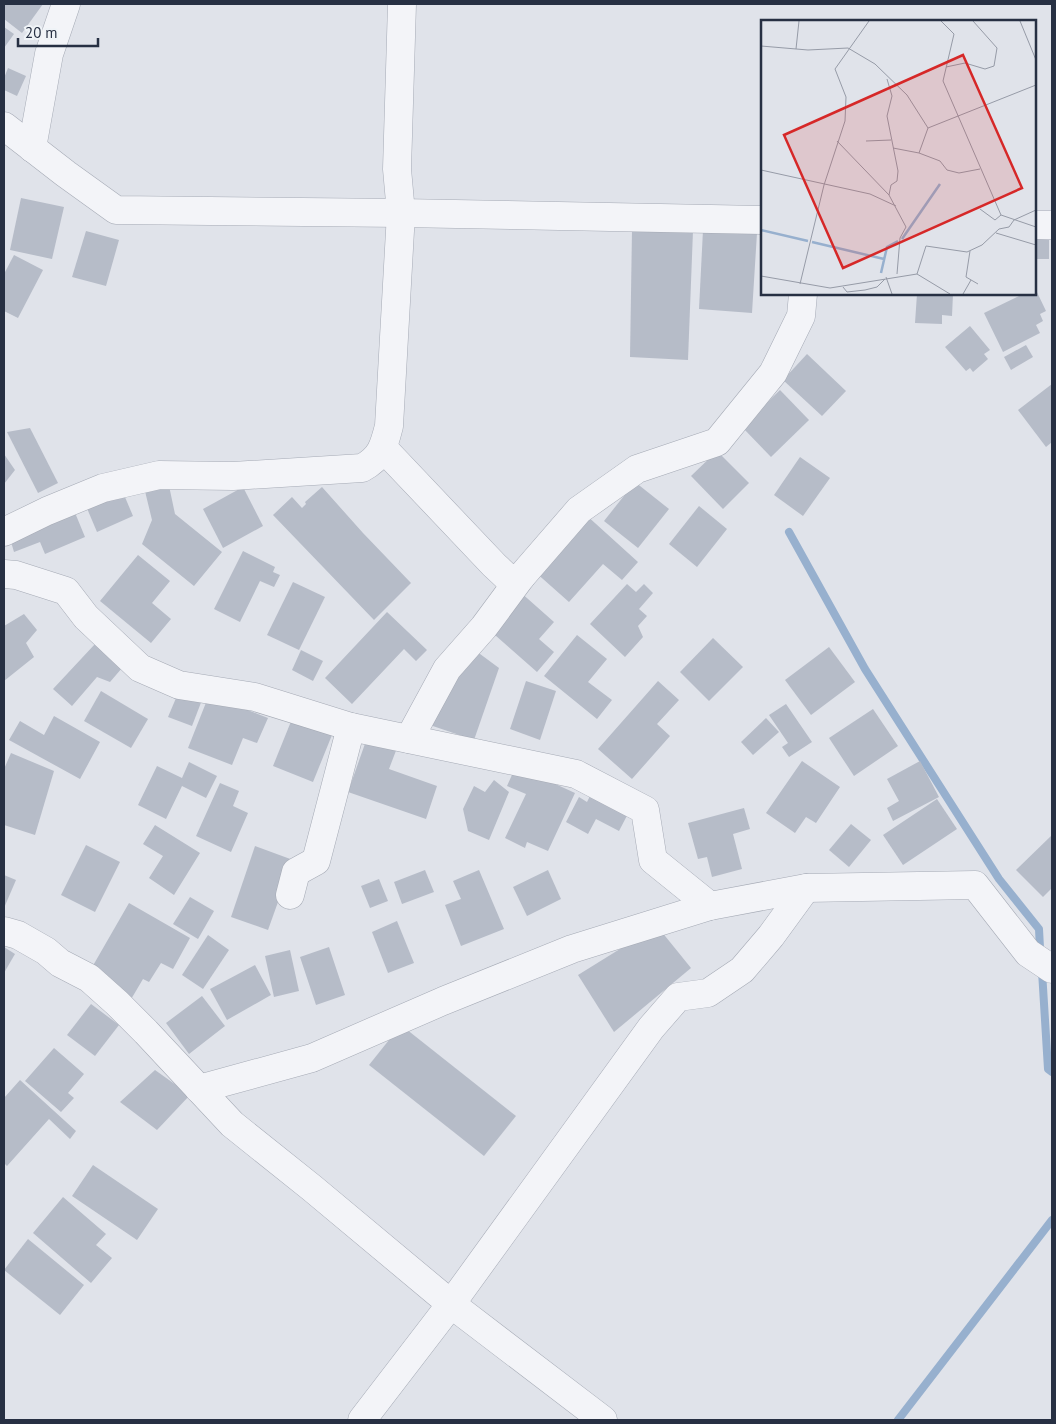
<svg xmlns="http://www.w3.org/2000/svg" width="1056" height="1424" viewBox="0 0 1056 1424" font-family="'PT Sans',sans-serif">
	<style>
		.lines { fill: none; stroke-linecap: round; stroke-linejoin: round }
		.stream { stroke: #97b0ce; stroke-width: 8 }
		.building { fill: #b6bcc8 }
		.street-casing { stroke: #a5aab5; stroke-width: 29 }
		.street { stroke: #f3f4f8; stroke-width: 28 }
		.inset-river { fill: none; stroke: #97b0ce; stroke-width: 2.5 }
		.inset-road { fill: none; stroke: #969ba7; stroke-width: 1 }
		.view { fill: #d62828; fill-opacity: 0.15; stroke: #d62828; stroke-width: 2.5 }
		.inset-edge { fill: none; stroke: #273043; stroke-width: 2.5 }
	</style>
	<rect width="100%" height="100%" fill="#e0e3ea"/>
	<g class="lines">
		<g class="stream">
			<polyline points="789,532 865,669 999,879 1039,929 1040,948"/>
			<polyline points="1042,971 1048,1069 1052,1072"/>
			<polyline points="898,1420 1052,1220"/>
		</g>
	</g>
	<g class="building">
		<polygon points="4,4 43,4 22,33 4,19"/>
		<polygon points="4,27 14,34 4,48"/>
		<polygon points="8,68 26,76 17,96 4,90 4,78"/>
		<polygon points="21,198 64,207 52,259 10,250"/>
		<polygon points="632,230 693,231 688,360 630,357"/>
		<polygon points="703,230 757,233 752,313 699,309"/>
		<polygon points="86,231 119,240 106,286 72,277"/>
		<polygon points="1035,239 1049,240 1049,259 1035,259"/>
		<polygon points="14,255 43,270 18,318 4,311 4,274"/>
		<polygon points="1035,288 1046,311 1040,314 1043,321 1036,325 1040,333 1003,352 984,313 1023,294 1035,294"/>
		<polygon points="917,294 953,294 952,316 942,315 942,324 915,323"/>
		<polygon points="970,326 990,350 984,354 988,359 973,372 970,368 966,371 945,347"/>
		<polygon points="1026,345 1033,357 1011,370 1004,357"/>
		<polygon points="807,354 846,391 822,416 783,380"/>
		<polygon points="1052,384 1052,442 1046,447 1018,410"/>
		<polygon points="780,390 809,420 771,457 742,427"/>
		<polygon points="30,428 58,483 38,493 7,432"/>
		<polygon points="717,451 749,483 723,509 691,476"/>
		<polygon points="4,454 15,470 4,484"/>
		<polygon points="800,457 830,478 803,516 774,495"/>
		<polygon points="168,481 175,514 222,552 194,586 142,544 152,520 144,487"/>
		<polygon points="635,482 669,509 638,548 604,521"/>
		<polygon points="243,487 263,526 223,548 203,509"/>
		<polygon points="322,487 363,533 411,583 374,620 273,515 292,497 302,508 306,504 305,502"/>
		<polygon points="122,490 133,516 97,532 86,506"/>
		<polygon points="71,503 85,537 45,554 40,542 14,552 9,535"/>
		<polygon points="699,506 727,529 697,567 669,544"/>
		<polygon points="585,514 638,562 622,580 603,564 569,602 534,571"/>
		<polygon points="243,551 275,567 273,572 280,575 274,587 260,581 240,622 214,609"/>
		<polygon points="138,555 170,581 152,603 171,619 151,643 100,601"/>
		<polygon points="293,582 325,597 299,650 267,635"/>
		<polygon points="627,584 636,592 644,584 653,593 639,609 647,616 638,626 643,637 625,657 590,624"/>
		<polygon points="519,591 554,622 539,639 554,652 537,672 487,628"/>
		<polygon points="387,612 427,650 416,661 404,649 352,704 325,678"/>
		<polygon points="24,614 37,630 26,643 34,657 4,681 4,626"/>
		<polygon points="577,635 607,659 588,682 612,700 597,719 544,676"/>
		<polygon points="713,638 743,667 709,701 680,672"/>
		<polygon points="95,644 122,668 110,682 97,677 72,706 53,689"/>
		<polygon points="829,647 855,682 811,715 785,680"/>
		<polygon points="301,650 323,661 313,681 292,670"/>
		<polygon points="476,651 499,668 474,740 424,723"/>
		<polygon points="526,681 556,691 540,740 510,729"/>
		<polygon points="658,681 679,700 657,724 670,736 632,779 598,749"/>
		<polygon points="101,691 148,719 131,748 84,721"/>
		<polygon points="179,691 202,700 192,726 168,717"/>
		<polygon points="209,695 268,718 257,743 243,738 232,765 188,748"/>
		<polygon points="786,704 812,742 789,757 782,747 788,743 769,715"/>
		<polygon points="873,709 898,746 854,776 829,738"/>
		<polygon points="294,714 334,730 313,782 273,766"/>
		<polygon points="54,716 100,742 80,779 9,740 20,721 44,735"/>
		<polygon points="766,718 779,732 753,755 741,742"/>
		<polygon points="367,738 397,748 389,769 437,786 426,819 348,792"/>
		<polygon points="11,753 54,771 35,835 4,825 4,769"/>
		<polygon points="802,761 840,787 816,823 806,817 795,833 766,813"/>
		<polygon points="920,761 939,797 893,821 887,808 899,801 887,779"/>
		<polygon points="189,762 217,776 206,798 182,786 166,819 138,805 157,766 182,778"/>
		<polygon points="516,766 575,793 548,851 527,842 525,848 505,838 526,794 507,786"/>
		<polygon points="494,780 509,792 489,840 468,831 463,809 474,786 485,792"/>
		<polygon points="220,783 239,791 233,806 248,813 231,852 196,836"/>
		<polygon points="595,786 632,806 619,831 596,819 588,834 566,822 579,797 587,802"/>
		<polygon points="937,799 957,829 903,865 883,835"/>
		<polygon points="744,808 750,829 733,834 742,869 712,877 707,857 698,859 688,823"/>
		<polygon points="851,824 871,840 849,867 829,850"/>
		<polygon points="155,825 200,853 174,895 149,878 163,856 143,844"/>
		<polygon points="1052,835 1052,888 1043,897 1016,870"/>
		<polygon points="86,845 120,862 95,912 61,895"/>
		<polygon points="255,846 293,860 268,930 231,917"/>
		<polygon points="425,870 434,892 402,904 394,882"/>
		<polygon points="479,870 504,929 461,946 445,905 461,899 453,881"/>
		<polygon points="548,870 561,899 527,916 513,887"/>
		<polygon points="4,875 16,880 4,908"/>
		<polygon points="379,879 388,901 370,908 361,886"/>
		<polygon points="190,897 214,911 198,939 173,924"/>
		<polygon points="129,903 190,938 173,969 161,963 149,982 143,979 130,1001 87,976"/>
		<polygon points="397,921 414,963 388,973 372,932"/>
		<polygon points="657,926 691,968 614,1032 578,975"/>
		<polygon points="208,935 229,950 203,989 182,975"/>
		<polygon points="4,947 15,954 4,973"/>
		<polygon points="329,947 345,995 316,1005 300,957"/>
		<polygon points="290,950 299,991 274,997 265,956"/>
		<polygon points="255,965 271,995 227,1020 210,989"/>
		<polygon points="202,996 225,1026 189,1054 166,1023"/>
		<polygon points="91,1004 119,1025 95,1056 67,1035"/>
		<polygon points="401,1025 516,1116 484,1156 369,1065"/>
		<polygon points="54,1048 84,1074 68,1093 74,1098 61,1112 25,1081"/>
		<polygon points="155,1070 190,1095 157,1130 120,1102"/>
		<polygon points="20,1080 76,1131 70,1139 49,1119 7,1166 4,1163 4,1098"/>
		<polygon points="93,1165 158,1209 137,1240 72,1196"/>
		<polygon points="63,1197 106,1234 96,1245 112,1258 91,1283 33,1233"/>
		<polygon points="28,1239 84,1285 60,1315 4,1270"/>
	</g>
	<g class="lines">
		<defs>
			<g id="street">
				<polyline points="4,126 66,174 116,210 401,213 762,220"/>
				<polyline points="32,148 49,54 66,4"/>
				<polyline points="1035,225 1052,225"/>
				<polyline points="383,448 494,565 510,580 521,577 579,510 637,469 717,442 773,373 801,316 803,294"/>
				<path d="M4,532L47,511L103,488L159,475L233,476L362,468C381,458 384,446 389,426L401,213L397,169L402,4"/>
				<polyline points="4,574 16,575 66,591 86,617 140,668 179,685 255,697 351,727 576,774 645,810 653,860 710,906"/>
				<polyline points="409,739 447,669 484,627 521,577"/>
				<polyline points="290,895 296,872 316,861 351,727"/>
				<polyline points="4,931 18,935 46,951 60,963 89,978 117,1003 146,1032 232,1124 312,1188 451,1304 603,1420"/>
				<polyline points="199,1089 312,1058 443,1001 572,949 710,906 806,888 975,885 1028,953 1052,969"/>
				<polyline points="362,1420 451,1304 651,1028 678,997 708,993 742,970 771,936 806,888"/>
			</g>
		</defs>
		<use href="#street" class="street-casing"/>
		<use href="#street" class="street"/>
	</g>
	<g transform="translate(761 20)">
		<rect width="275" height="275" fill="#e0e3ea"/>
		<path class="inset-river" d="M0,210L47,221M141,219L179,164M51,222L123,239M120,253L126,227L137,221"/>
		<path class="inset-road" d="M180,1L193,14L182,61L240,195M259,1L275,40M0,26L47,30L87,28M87,28L114,44L146,75L167,108L275,65M35,29L38,1M185,47L204,43L224,49L233,46L236,28L212,1M126,59L131,76L126,96L137,151L136,161L130,165L128,175M167,108L158,133L179,141L186,150L198,153L219,149M76,121L128,175L145,207L139,218L136,254M105,121L130,120M132,128L158,133M0,150L109,174L135,186M219,189L234,200L240,195L275,207M235,213L275,225M209,231L205,257L217,264M156,254L165,226L206,232L221,225L238,209L248,207L253,200L275,190M0,256L69,268L156,254L189,274M125,257L131,274M39,264L63,165L84,101L85,77L74,49L108,1M82,267L86,272L104,270L116,267L124,259M202,274L210,260"/>
		<path class="view" d="M202,35L261,168L82,248L23,115Z"/>
		<rect width="275" height="275" class="inset-edge"/>
	</g>
	<rect width="1056" height="1424" fill="none" stroke="#273043" stroke-width="10"/>
	<path d="M18 38v8h80v-8" fill="none" stroke="#273043" stroke-width="2.5"/>
	<text x="25" y="38" font-size="15" fill="#273043" stroke="#eff3f7" stroke-width="4" paint-order="stroke">20 m</text>
</svg>
